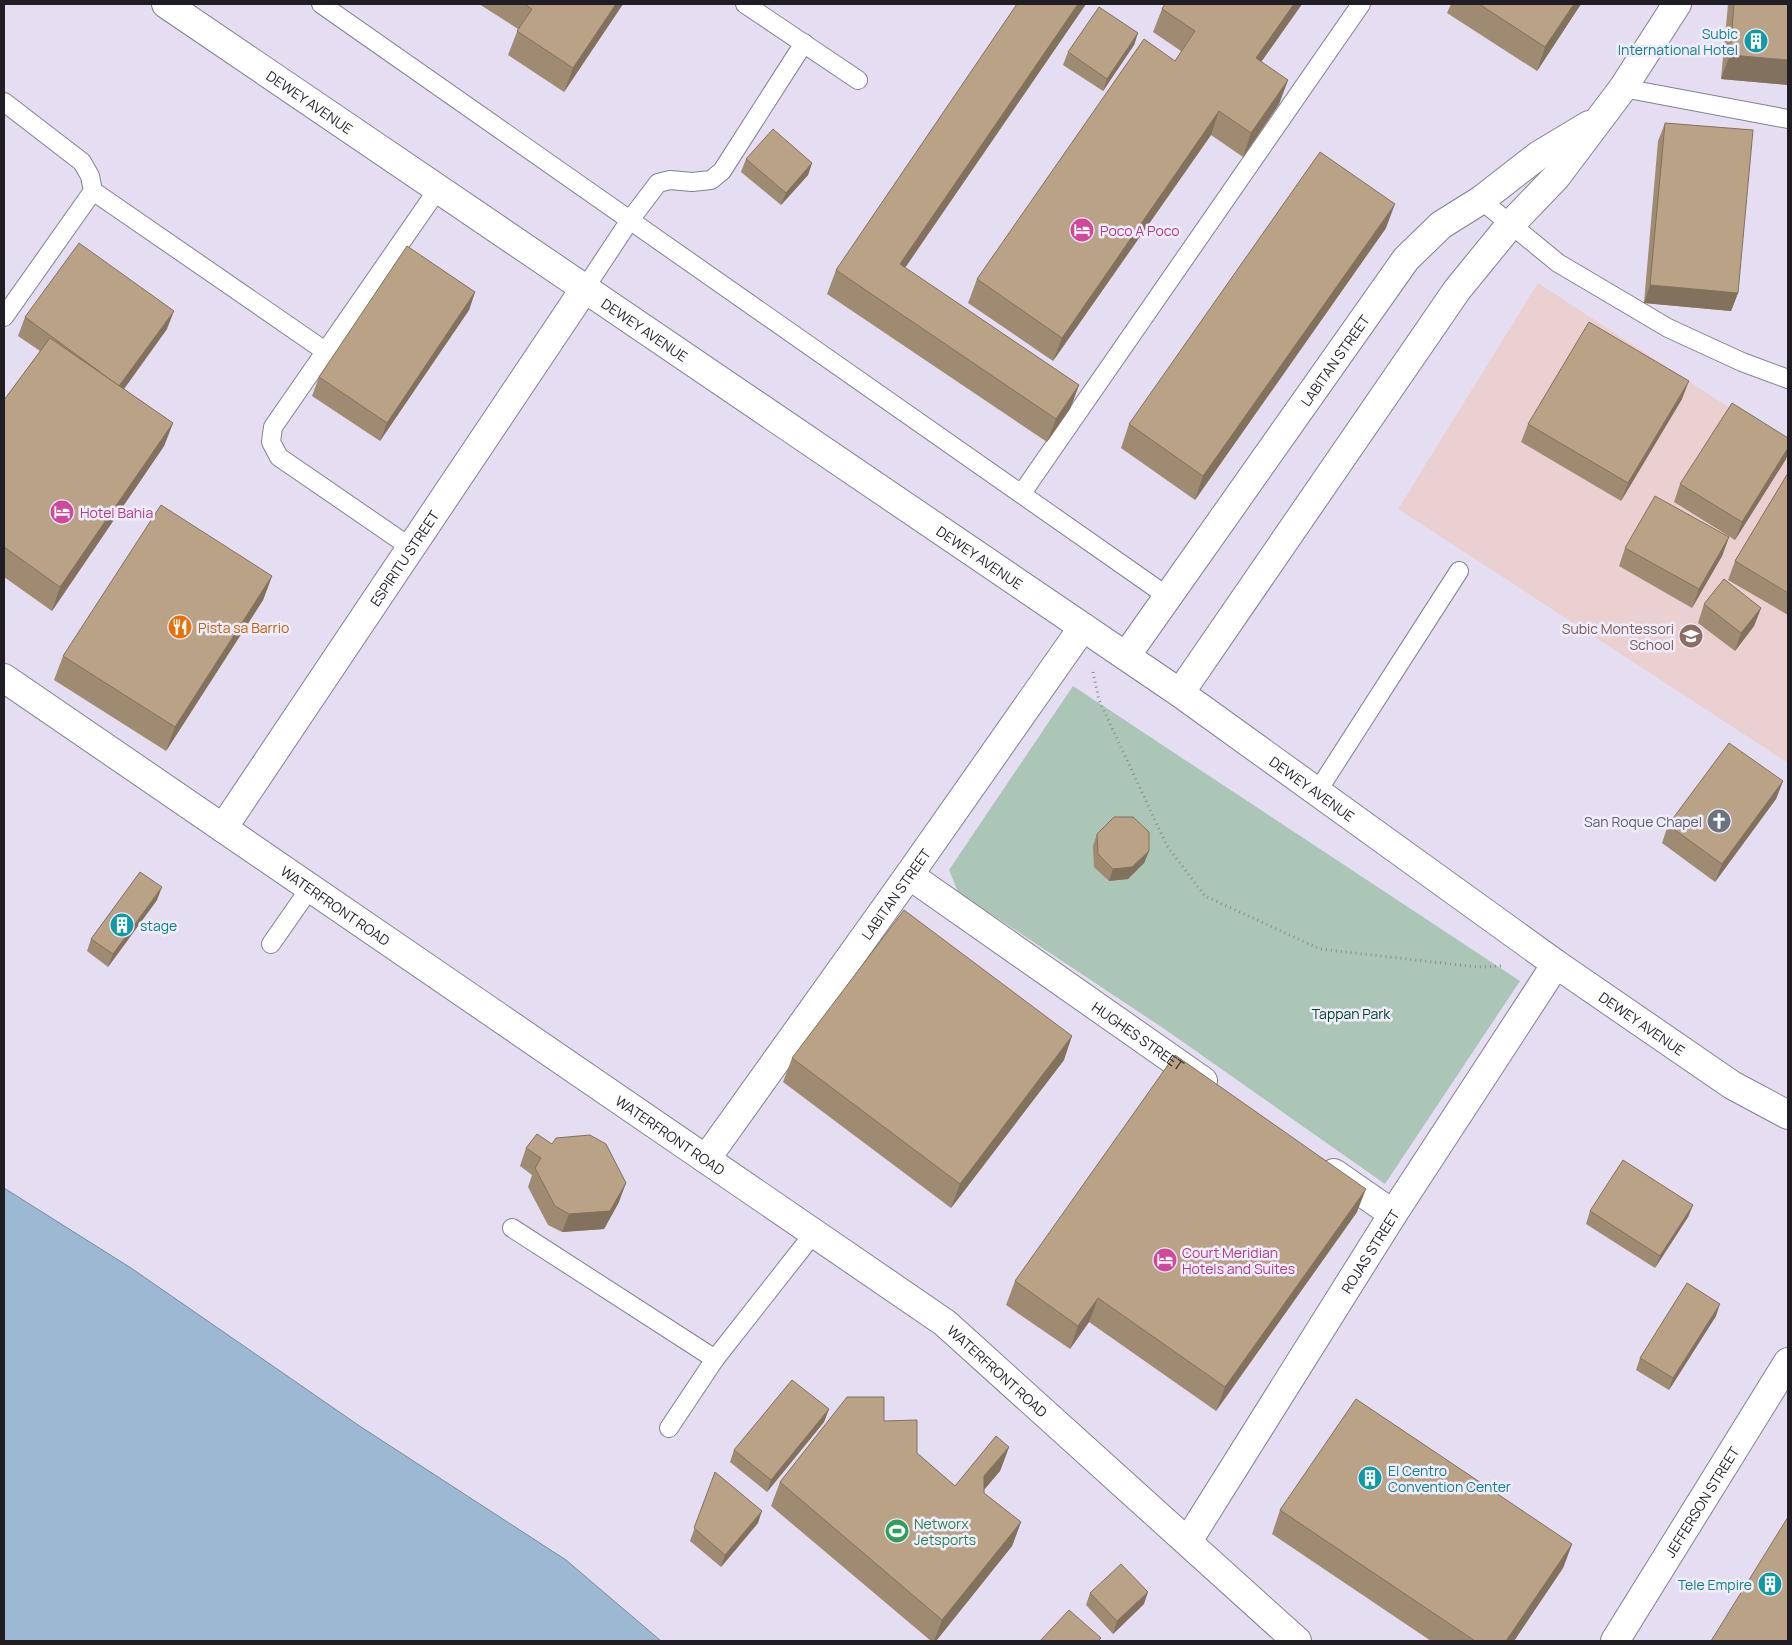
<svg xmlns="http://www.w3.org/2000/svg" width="1792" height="1645" viewBox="0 0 1792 1645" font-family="Manrope,sans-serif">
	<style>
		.education { fill: #ebd0d1 }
		.green { fill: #abc6b6 }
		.water { fill: #9cb8d2; stroke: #778a9e }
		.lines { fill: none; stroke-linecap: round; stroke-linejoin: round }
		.lane-casing { stroke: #857f91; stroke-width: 20 }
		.street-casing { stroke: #857f91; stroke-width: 30 }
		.secondary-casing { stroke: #857f91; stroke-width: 30 }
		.path { stroke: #8e8997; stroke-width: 3; stroke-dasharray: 1 4; stroke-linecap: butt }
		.lane { stroke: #fff; stroke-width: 18 }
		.street { stroke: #fff; stroke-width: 28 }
		.secondary { stroke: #fff; stroke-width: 28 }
		.wall { fill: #9f8b72 }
		.shaded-wall { fill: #82715d }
		.building { fill: #b9a285; stroke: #82715d }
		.labels { text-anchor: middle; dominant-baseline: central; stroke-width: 5; stroke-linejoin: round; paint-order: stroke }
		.culture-label { font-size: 14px; fill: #0d838f; stroke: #f1ecfc; text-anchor: end }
		.street-label { font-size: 14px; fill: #201d25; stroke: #f1ecfc }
		.hotel-label { font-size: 14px; fill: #b23c85; stroke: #f1ecfc; text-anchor: start }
		.food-label { font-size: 14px; fill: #c56008; stroke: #f1ecfc; text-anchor: start }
		.education-label { font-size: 14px; fill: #785e54; stroke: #f1ecfc; text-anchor: end }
		.worship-label { font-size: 14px; fill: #5b616d; stroke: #f1ecfc; text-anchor: end }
		.park-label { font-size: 14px; fill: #00442a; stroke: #f1ecfc }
		.leisure-label { font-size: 14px; fill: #27864d; stroke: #f1ecfc; text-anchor: start }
	</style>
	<rect width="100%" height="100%" fill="#e5def2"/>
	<polygon class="education" points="1538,283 1788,446 1788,763 1398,509"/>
	<polygon class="green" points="1073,686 1520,981 1385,1184 1163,1028 958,892 949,870"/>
	<polygon class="water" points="4,1188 131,1268 361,1427 566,1560 661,1641 4,1641"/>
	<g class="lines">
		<defs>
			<g id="lane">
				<polyline points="321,4 1167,596"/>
				<polyline points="745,4 858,80"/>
				<polyline points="1623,88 1788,119"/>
				<polyline points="4,102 82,162 90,176 93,191 4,317"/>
				<polyline points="93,191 325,351"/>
				<polyline points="1481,200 1558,263 1668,328 1742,362 1788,379"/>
				<polyline points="585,288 630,220 658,183 670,180 692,182 711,180 722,171 804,43"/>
				<polyline points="1022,493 1361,4"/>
				<polyline points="410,547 279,457 271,442 273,427 438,189"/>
				<polyline points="1317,792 1459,571"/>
				<polyline points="271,944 310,888"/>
				<polyline points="512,1228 715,1359"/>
				<polyline points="669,1428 715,1359 814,1233"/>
			</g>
			<g id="street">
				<path id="s1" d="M223,828L585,288"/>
				<path id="s2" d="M909,875L1203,1081"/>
				<path id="s3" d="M706,1159L909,875L1083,627"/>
				<polyline points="1334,1173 1393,1214"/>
				<path id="s4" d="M1188,1541L1393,1214L1556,964"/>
				<path id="s5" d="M1615,1641L1788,1362"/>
			</g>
			<g id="secondary">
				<path id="s6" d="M166,4L1180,693L1556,964L1732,1085L1788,1115"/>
				<path id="s7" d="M1126,656L1406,259L1441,225L1481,200L1539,155L1589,125"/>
				<path id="s8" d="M4,678L945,1323L1297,1641"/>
				<polyline points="1180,693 1457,290 1510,225 1556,177 1623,88 1677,4"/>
			</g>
		</defs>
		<use href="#lane" class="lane-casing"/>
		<use href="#street" class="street-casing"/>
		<use href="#secondary" class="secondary-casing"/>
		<polyline class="path" points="1093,672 1099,700 1167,846 1205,896 1320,949 1477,967 1503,966"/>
		<use href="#lane" class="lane"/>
		<use href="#street" class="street"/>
		<use href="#secondary" class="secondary"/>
	</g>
	<g class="wall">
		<polygon points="479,4 623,4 564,92 508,55 518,29"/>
		<polygon points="1086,4 905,268 1079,385 1070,409 1047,442 827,294 836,270"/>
		<polygon points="1165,4 1302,4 1261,62 1288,80 1279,104 1243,157 1211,135 1053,361 968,303 977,279 1175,61 1181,51 1153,32 1162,9"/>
		<polygon points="1451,4 1581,4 1537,71 1447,13"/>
		<polygon points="1728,4 1788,4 1788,85 1721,79"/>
		<polygon points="1138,33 1134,45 1103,91 1063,65 1068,52"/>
		<polygon points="1665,123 1738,293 1731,311 1644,303 1658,141"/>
		<polygon points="746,159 812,163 808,175 781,205 741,172"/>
		<polygon points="1386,228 1195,500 1121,448 1129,424"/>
		<polygon points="475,292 469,310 380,441 312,396 319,377"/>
		<polygon points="25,317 167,329 124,389 173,423 164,446 52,611 4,577 4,400 40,351 18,336"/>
		<polygon points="1682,399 1621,501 1521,442 1528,424"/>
		<polygon points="1788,438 1788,453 1786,459 1735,540 1674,502 1680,484"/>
		<polygon points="1788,473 1788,615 1728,580 1735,561"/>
		<polygon points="1729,537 1722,556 1692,608 1619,566 1625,548"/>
		<polygon points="272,576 263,600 166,751 54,680 63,656"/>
		<polygon points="1704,604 1761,608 1754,626 1735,651 1698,623"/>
		<polygon points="1783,781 1776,799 1715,882 1662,843 1668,825"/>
		<polygon points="1097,834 1149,851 1144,863 1128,879 1109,881 1094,867 1093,846"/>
		<polygon points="157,900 108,967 87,951 91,939"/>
		<polygon points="792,1058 1064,1060 951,1208 783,1082"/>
		<polygon points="526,1148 619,1202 604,1229 562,1232 548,1225 528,1187 532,1175 520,1166"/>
		<polygon points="1693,1205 1688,1217 1655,1268 1586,1224 1590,1211"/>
		<polygon points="1357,1212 1216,1411 1089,1322 1070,1349 1006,1305 1015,1281"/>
		<polygon points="1716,1316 1669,1390 1636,1370 1640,1358"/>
		<polygon points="829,1409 824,1422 767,1492 730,1462 734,1450"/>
		<polygon points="884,1421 917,1453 955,1486 1009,1447 1000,1471 984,1490 984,1493 1021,1522 1012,1546 936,1641 931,1641 771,1506 780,1482"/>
		<polygon points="715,1472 758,1523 721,1567 690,1541"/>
		<polygon points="1280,1510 1572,1544 1563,1568 1514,1641 1431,1641 1272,1534"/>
		<polygon points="1090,1593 1144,1604 1113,1634 1086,1605"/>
	</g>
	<g class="shaded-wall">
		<polygon points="616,4 623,4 564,92 573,68"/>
		<polygon points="1078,4 1086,4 891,288 900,264"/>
		<polygon points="1294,4 1302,4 1247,82 1256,58"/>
		<polygon points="1574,4 1581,4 1537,71 1545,47"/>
		<polygon points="1138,33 1134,45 1103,91 1107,79"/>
		<polygon points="1730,55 1788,60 1788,85 1721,79"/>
		<polygon points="1288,80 1279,104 1243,157 1251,133"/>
		<polygon points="1219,111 1211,135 1053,361 1062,338"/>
		<polygon points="812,163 808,175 781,205 786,193"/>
		<polygon points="1395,204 1386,228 1195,500 1203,476"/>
		<polygon points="1650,285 1738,293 1731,311 1644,303"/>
		<polygon points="475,292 469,310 380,441 387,423"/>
		<polygon points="174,311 167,329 113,404 119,386"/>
		<polygon points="1689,381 1682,399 1621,501 1628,483"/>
		<polygon points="1079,385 1070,409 1047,442 1056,419"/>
		<polygon points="173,423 164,446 52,611 60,587"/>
		<polygon points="1788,448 1788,453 1786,459 1735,540 1742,522"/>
		<polygon points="1729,537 1722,556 1692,608 1699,589"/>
		<polygon points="272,576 263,600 166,751 175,727"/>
		<polygon points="1761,608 1754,626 1735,651 1741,633"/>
		<polygon points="1783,781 1776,799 1715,882 1722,864"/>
		<polygon points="1149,851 1144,863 1128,879 1109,881 1113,869"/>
		<polygon points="162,887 157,900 108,967 113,954"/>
		<polygon points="1072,1036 1064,1060 951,1208 960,1184"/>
		<polygon points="626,1183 619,1202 604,1229 562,1232 569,1214"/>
		<polygon points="1366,1189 1357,1212 1216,1411 1225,1387"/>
		<polygon points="1693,1205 1688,1217 1655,1268 1660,1256"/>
		<polygon points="1098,1298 1089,1322 1070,1349 1078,1326"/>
		<polygon points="1720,1304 1716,1316 1669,1390 1673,1378"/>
		<polygon points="829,1409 824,1422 767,1492 771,1480"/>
		<polygon points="1009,1447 1000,1471 975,1500 984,1476"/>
		<polygon points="762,1511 758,1523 721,1567 725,1555"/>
		<polygon points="1021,1522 1012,1546 936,1641 934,1641 942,1620"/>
		<polygon points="1572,1544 1563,1568 1514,1641 1506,1641"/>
		<polygon points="1148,1592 1144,1604 1113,1634 1117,1621"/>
	</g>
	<g class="building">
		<polygon points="524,4 616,4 573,68 517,31 532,9"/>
		<polygon points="1017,4 1078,4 900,264 1079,385 1056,419 836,270"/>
		<polygon points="1165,4 1294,4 1256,58 1288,80 1251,133 1219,111 1062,338 977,279 1144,39 1175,61 1195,31 1162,9"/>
		<polygon points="1479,4 1574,4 1545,47"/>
		<polygon points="1734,4 1788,4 1788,60 1730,55"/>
		<polygon points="1099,7 1138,33 1107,79 1068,52"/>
		<polygon points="1665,123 1753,130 1738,293 1650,285"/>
		<polygon points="773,129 812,163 786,193 746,159"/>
		<polygon points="1320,152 1395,204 1203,476 1129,424"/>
		<polygon points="79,243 174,311 119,386 25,317"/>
		<polygon points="407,246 475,292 387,423 319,377"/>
		<polygon points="1589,322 1689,381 1628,483 1528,424"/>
		<polygon points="50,338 173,423 60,587 4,547 4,400"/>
		<polygon points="1732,403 1788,438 1788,448 1742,522 1680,484"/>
		<polygon points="1788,473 1788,593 1735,561"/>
		<polygon points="1655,496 1729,537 1699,589 1625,548"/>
		<polygon points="161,505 272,576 175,727 63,656"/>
		<polygon points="1724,579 1761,608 1741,633 1704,604"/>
		<polygon points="1729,743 1783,781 1722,864 1668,825"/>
		<polygon points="1114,817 1133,817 1149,832 1149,851 1132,867 1113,869 1098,854 1097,834"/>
		<polygon points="140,872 162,887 113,954 91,939"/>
		<polygon points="904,910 1072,1036 960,1184 792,1058"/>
		<polygon points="1175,1055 1366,1189 1225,1387 1098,1298 1078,1326 1015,1281"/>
		<polygon points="537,1134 552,1144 556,1138 590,1135 606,1144 626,1183 610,1211 569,1214 555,1206 535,1168 541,1158 526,1148"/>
		<polygon points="1623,1160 1693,1205 1660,1256 1590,1211"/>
		<polygon points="1687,1283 1720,1304 1673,1378 1640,1358"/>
		<polygon points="792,1380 829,1409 771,1480 734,1450"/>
		<polygon points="847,1397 884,1397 884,1421 917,1420 917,1453 955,1486 996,1436 1009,1447 984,1476 984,1493 1021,1522 942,1620 780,1482"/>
		<polygon points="1356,1399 1572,1544 1506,1641 1475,1641 1280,1510"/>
		<polygon points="715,1472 762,1511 725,1555 694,1528"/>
		<polygon points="1788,1517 1788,1641 1711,1641"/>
		<polygon points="1121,1564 1148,1592 1117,1621 1090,1593"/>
		<polygon points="1069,1610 1101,1638 1098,1641 1040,1641"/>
	</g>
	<defs>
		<symbol id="building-disc" viewBox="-11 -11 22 22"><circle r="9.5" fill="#0f9aa8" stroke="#f1ecfc"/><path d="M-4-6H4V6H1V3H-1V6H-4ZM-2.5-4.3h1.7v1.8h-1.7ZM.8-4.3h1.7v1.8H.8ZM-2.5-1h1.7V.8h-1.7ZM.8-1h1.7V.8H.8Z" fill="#fff"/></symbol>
		<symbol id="hotel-disc" viewBox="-11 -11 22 22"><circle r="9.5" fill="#d1479c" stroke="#f1ecfc"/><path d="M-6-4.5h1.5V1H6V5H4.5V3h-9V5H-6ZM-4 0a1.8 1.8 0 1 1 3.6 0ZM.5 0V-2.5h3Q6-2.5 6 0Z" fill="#fff"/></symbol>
		<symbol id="restaurant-disc" viewBox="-11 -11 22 22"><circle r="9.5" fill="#e8710a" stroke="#f1ecfc"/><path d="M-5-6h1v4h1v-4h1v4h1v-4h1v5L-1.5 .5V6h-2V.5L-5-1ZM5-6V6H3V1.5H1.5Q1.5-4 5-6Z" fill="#fff"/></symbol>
		<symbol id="school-disc" viewBox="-11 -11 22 22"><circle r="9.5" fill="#8d6e63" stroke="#f1ecfc"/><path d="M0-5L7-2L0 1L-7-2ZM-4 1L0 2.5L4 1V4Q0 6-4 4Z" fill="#fff"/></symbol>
		<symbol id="church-disc" viewBox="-11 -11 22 22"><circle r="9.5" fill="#6b7280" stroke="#f1ecfc"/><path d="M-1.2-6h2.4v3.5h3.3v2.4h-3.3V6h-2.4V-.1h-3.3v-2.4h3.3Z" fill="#fff"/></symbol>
		<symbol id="stadium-disc" viewBox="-11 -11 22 22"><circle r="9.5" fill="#2e9e5b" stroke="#f1ecfc"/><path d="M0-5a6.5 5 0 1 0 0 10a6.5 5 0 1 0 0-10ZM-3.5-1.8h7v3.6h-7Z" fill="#fff"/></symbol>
	</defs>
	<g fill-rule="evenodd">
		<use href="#building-disc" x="1742" y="27" width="28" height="28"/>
		<use href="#hotel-disc" x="1068" y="216" width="28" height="28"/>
		<use href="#hotel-disc" x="48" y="498" width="28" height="28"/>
		<use href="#restaurant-disc" x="166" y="613" width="28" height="28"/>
		<use href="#school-disc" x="1677" y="622" width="28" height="28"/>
		<use href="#church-disc" x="1705" y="807" width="28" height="28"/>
		<use href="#building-disc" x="108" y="911" width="28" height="28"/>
		<use href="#hotel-disc" x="1151" y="1246" width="28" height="28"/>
		<use href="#building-disc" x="1356" y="1464" width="28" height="28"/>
		<use href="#stadium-disc" x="883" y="1517" width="28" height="28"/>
		<use href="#building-disc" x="1756" y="1570" width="28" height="28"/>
	</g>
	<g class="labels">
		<g class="culture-label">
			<text x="1738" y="33">Subic<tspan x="1738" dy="16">International Hotel</tspan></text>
			<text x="140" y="925" text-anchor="start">stage</text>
			<text x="1388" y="1470" text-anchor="start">El Centro<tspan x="1388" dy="16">Convention Center</tspan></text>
			<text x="1752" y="1584">Tele Empire</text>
		</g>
		<g class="street-label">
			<text stroke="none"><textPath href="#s6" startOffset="174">DEWEY AVENUE</textPath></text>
			<text stroke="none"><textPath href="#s6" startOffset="579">DEWEY AVENUE</textPath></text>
			<text stroke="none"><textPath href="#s7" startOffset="362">LABITAN STREET</textPath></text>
			<text stroke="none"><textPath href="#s6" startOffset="984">DEWEY AVENUE</textPath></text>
			<text stroke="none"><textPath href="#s1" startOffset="325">ESPIRITU STREET</textPath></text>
			<text stroke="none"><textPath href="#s6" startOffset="1389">DEWEY AVENUE</textPath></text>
			<text stroke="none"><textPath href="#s3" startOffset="326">LABITAN STREET</textPath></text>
			<text stroke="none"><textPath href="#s8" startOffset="402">WATERFRONT ROAD</textPath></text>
			<text stroke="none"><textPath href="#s6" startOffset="1794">DEWEY AVENUE</textPath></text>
			<text stroke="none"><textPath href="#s2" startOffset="280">HUGHES STREET</textPath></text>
			<text stroke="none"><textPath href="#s8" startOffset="808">WATERFRONT ROAD</textPath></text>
			<text stroke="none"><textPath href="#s4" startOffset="342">ROJAS STREET</textPath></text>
			<text stroke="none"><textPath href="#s8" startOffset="1212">WATERFRONT ROAD</textPath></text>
			<text stroke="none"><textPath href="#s5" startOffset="164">JEFFERSON STREET</textPath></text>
		</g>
		<g class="hotel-label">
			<text x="1100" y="230">Poco A Poco</text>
			<text x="80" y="512">Hotel Bahia</text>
			<text x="1182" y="1252">Court Meridian<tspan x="1182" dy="16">Hotels and Suites</tspan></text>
		</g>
		<g class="food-label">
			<text x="198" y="627">Pista sa Barrio</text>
		</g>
		<g class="education-label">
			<text x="1674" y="628">Subic Montessori<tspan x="1674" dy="16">School</tspan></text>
		</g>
		<g class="worship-label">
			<text x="1702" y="821">San Roque Chapel</text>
		</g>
		<g class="park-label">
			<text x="1351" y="1013">Tappan Park</text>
		</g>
		<g class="leisure-label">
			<text x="914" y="1523">Networx<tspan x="914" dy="16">Jetsports</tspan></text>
		</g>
	</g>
	<rect width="1792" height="1645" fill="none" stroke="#201d25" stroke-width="10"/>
</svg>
